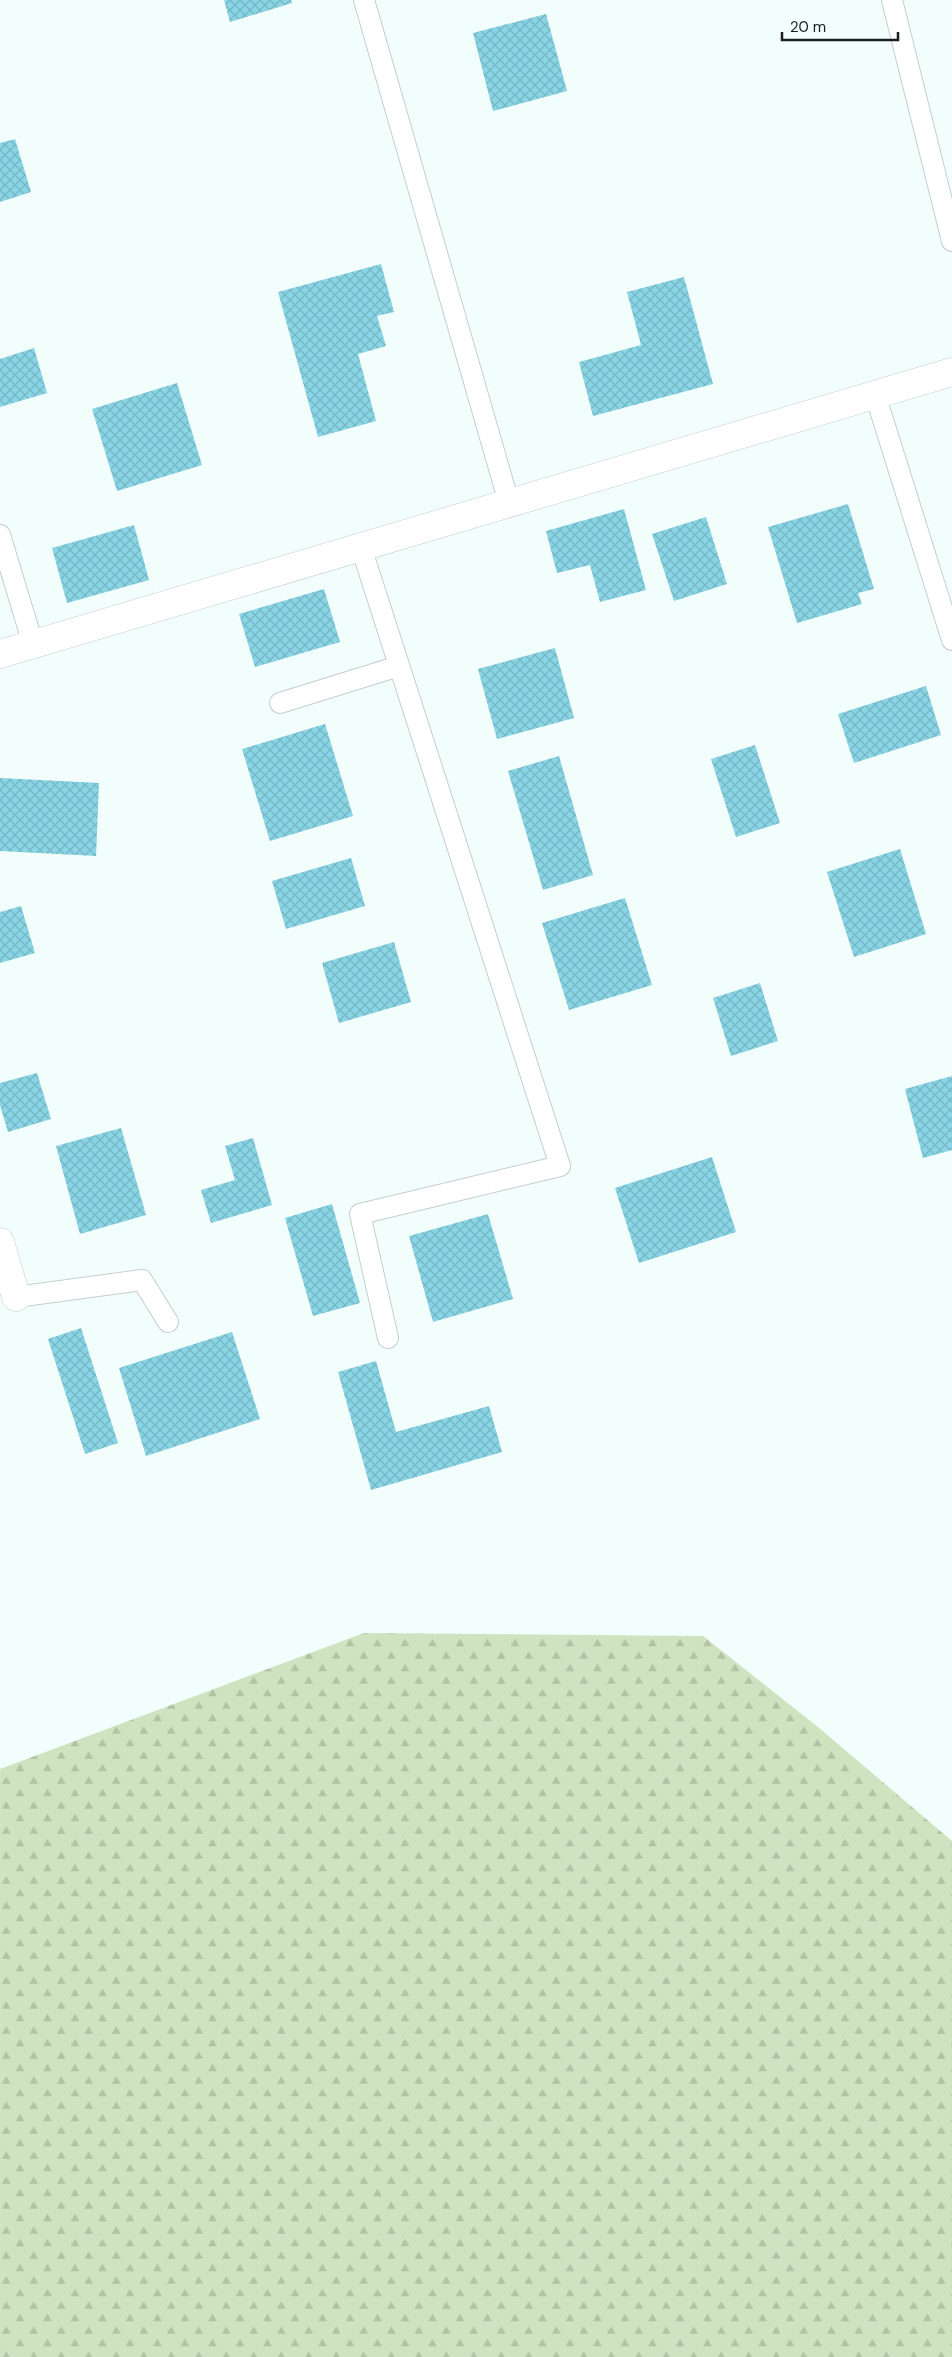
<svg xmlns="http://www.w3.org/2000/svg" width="952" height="2357" viewBox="0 0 952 2357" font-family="'DM Sans',sans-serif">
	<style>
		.forest { fill: url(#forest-firs) }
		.building { fill: url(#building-cross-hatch) }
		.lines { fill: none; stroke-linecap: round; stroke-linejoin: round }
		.service-casing { stroke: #c3cfcd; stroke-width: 22 }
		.minor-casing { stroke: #c3cfcd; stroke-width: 29 }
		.service { stroke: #fff; stroke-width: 20 }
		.minor { stroke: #fff; stroke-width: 28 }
	</style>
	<defs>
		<pattern id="forest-firs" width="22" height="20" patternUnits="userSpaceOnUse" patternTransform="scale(1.25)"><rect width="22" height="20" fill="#d0e3c0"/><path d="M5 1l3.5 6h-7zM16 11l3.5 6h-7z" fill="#b2c2a5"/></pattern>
		<pattern id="building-cross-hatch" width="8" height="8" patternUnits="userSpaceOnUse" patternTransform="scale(1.25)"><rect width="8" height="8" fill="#89d5e5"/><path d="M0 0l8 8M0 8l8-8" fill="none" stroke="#76b6c4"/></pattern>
	</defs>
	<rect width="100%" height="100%" fill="#f2fefc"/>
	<polygon class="forest" points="364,1633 703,1636 818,1727 952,1841 952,2357 0,2357 0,1769"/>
	<g class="building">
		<polygon points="224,0 291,0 292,3 230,22"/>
		<polygon points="546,14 567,91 493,111 473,33"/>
		<polygon points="15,139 31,192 0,202 0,143"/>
		<polygon points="381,264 394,312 377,316 386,346 358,354 376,421 318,437 278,292"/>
		<polygon points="684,277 713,384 593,416 579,362 641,345 627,292"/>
		<polygon points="34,348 47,393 0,407 0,359"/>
		<polygon points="177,383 202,465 117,491 92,409"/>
		<polygon points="848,504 874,589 858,593 862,604 797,623 768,527"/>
		<polygon points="624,509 646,590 600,602 590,565 557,573 546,531"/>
		<polygon points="706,517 727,584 674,601 652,534"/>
		<polygon points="134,525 149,580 67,603 52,548"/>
		<polygon points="324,589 340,642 255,667 239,614"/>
		<polygon points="555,648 574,718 497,739 478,669"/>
		<polygon points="926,686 941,735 854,763 838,714"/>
		<polygon points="325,724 353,816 270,841 242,749"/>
		<polygon points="755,745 780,823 736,837 711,759"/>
		<polygon points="559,756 593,875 543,890 508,771"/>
		<polygon points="0,778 99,783 96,856 0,851"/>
		<polygon points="900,849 926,934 854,957 827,872"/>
		<polygon points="351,858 365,906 286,929 272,881"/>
		<polygon points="625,898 652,985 569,1010 542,923"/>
		<polygon points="21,906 35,953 0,963 0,912"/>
		<polygon points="394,942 411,1002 339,1023 322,963"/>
		<polygon points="760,983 778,1041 731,1056 713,998"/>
		<polygon points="37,1073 51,1119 8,1132 0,1105 0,1083"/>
		<polygon points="952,1076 952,1150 923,1158 905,1089"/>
		<polygon points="121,1128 146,1215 80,1234 56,1146"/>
		<polygon points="253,1138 272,1205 211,1223 201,1190 235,1180 225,1146"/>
		<polygon points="712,1157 736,1232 639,1263 615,1188"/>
		<polygon points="332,1204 360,1303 313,1316 285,1218"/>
		<polygon points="488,1214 513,1299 433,1322 409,1236"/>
		<polygon points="81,1328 118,1443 85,1454 48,1339"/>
		<polygon points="232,1332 260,1419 146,1456 119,1368"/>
		<polygon points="376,1361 396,1432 489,1406 502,1452 371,1490 338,1372"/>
	</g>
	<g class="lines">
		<defs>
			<g id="service">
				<polyline points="364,0 509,503"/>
				<polyline points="892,0 952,241"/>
				<polyline points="875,394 952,640"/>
				<polyline points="0,535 33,644"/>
				<polyline points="361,547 560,1166 360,1214 388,1338"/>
				<polyline points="280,703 399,666"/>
				<polyline points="16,1297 142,1280 168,1322"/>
			</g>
			<g id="minor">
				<polyline points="0,654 952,372"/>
				<polyline points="0,1242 16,1297"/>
			</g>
		</defs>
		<use href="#service" class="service-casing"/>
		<use href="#minor" class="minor-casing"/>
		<use href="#service" class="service"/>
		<use href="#minor" class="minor"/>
	</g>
	<path d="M782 32v8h116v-8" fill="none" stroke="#1b1f1f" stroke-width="2.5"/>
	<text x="790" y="32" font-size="15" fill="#1b1f1f" stroke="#f2fefc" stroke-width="4" paint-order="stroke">20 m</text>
</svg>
